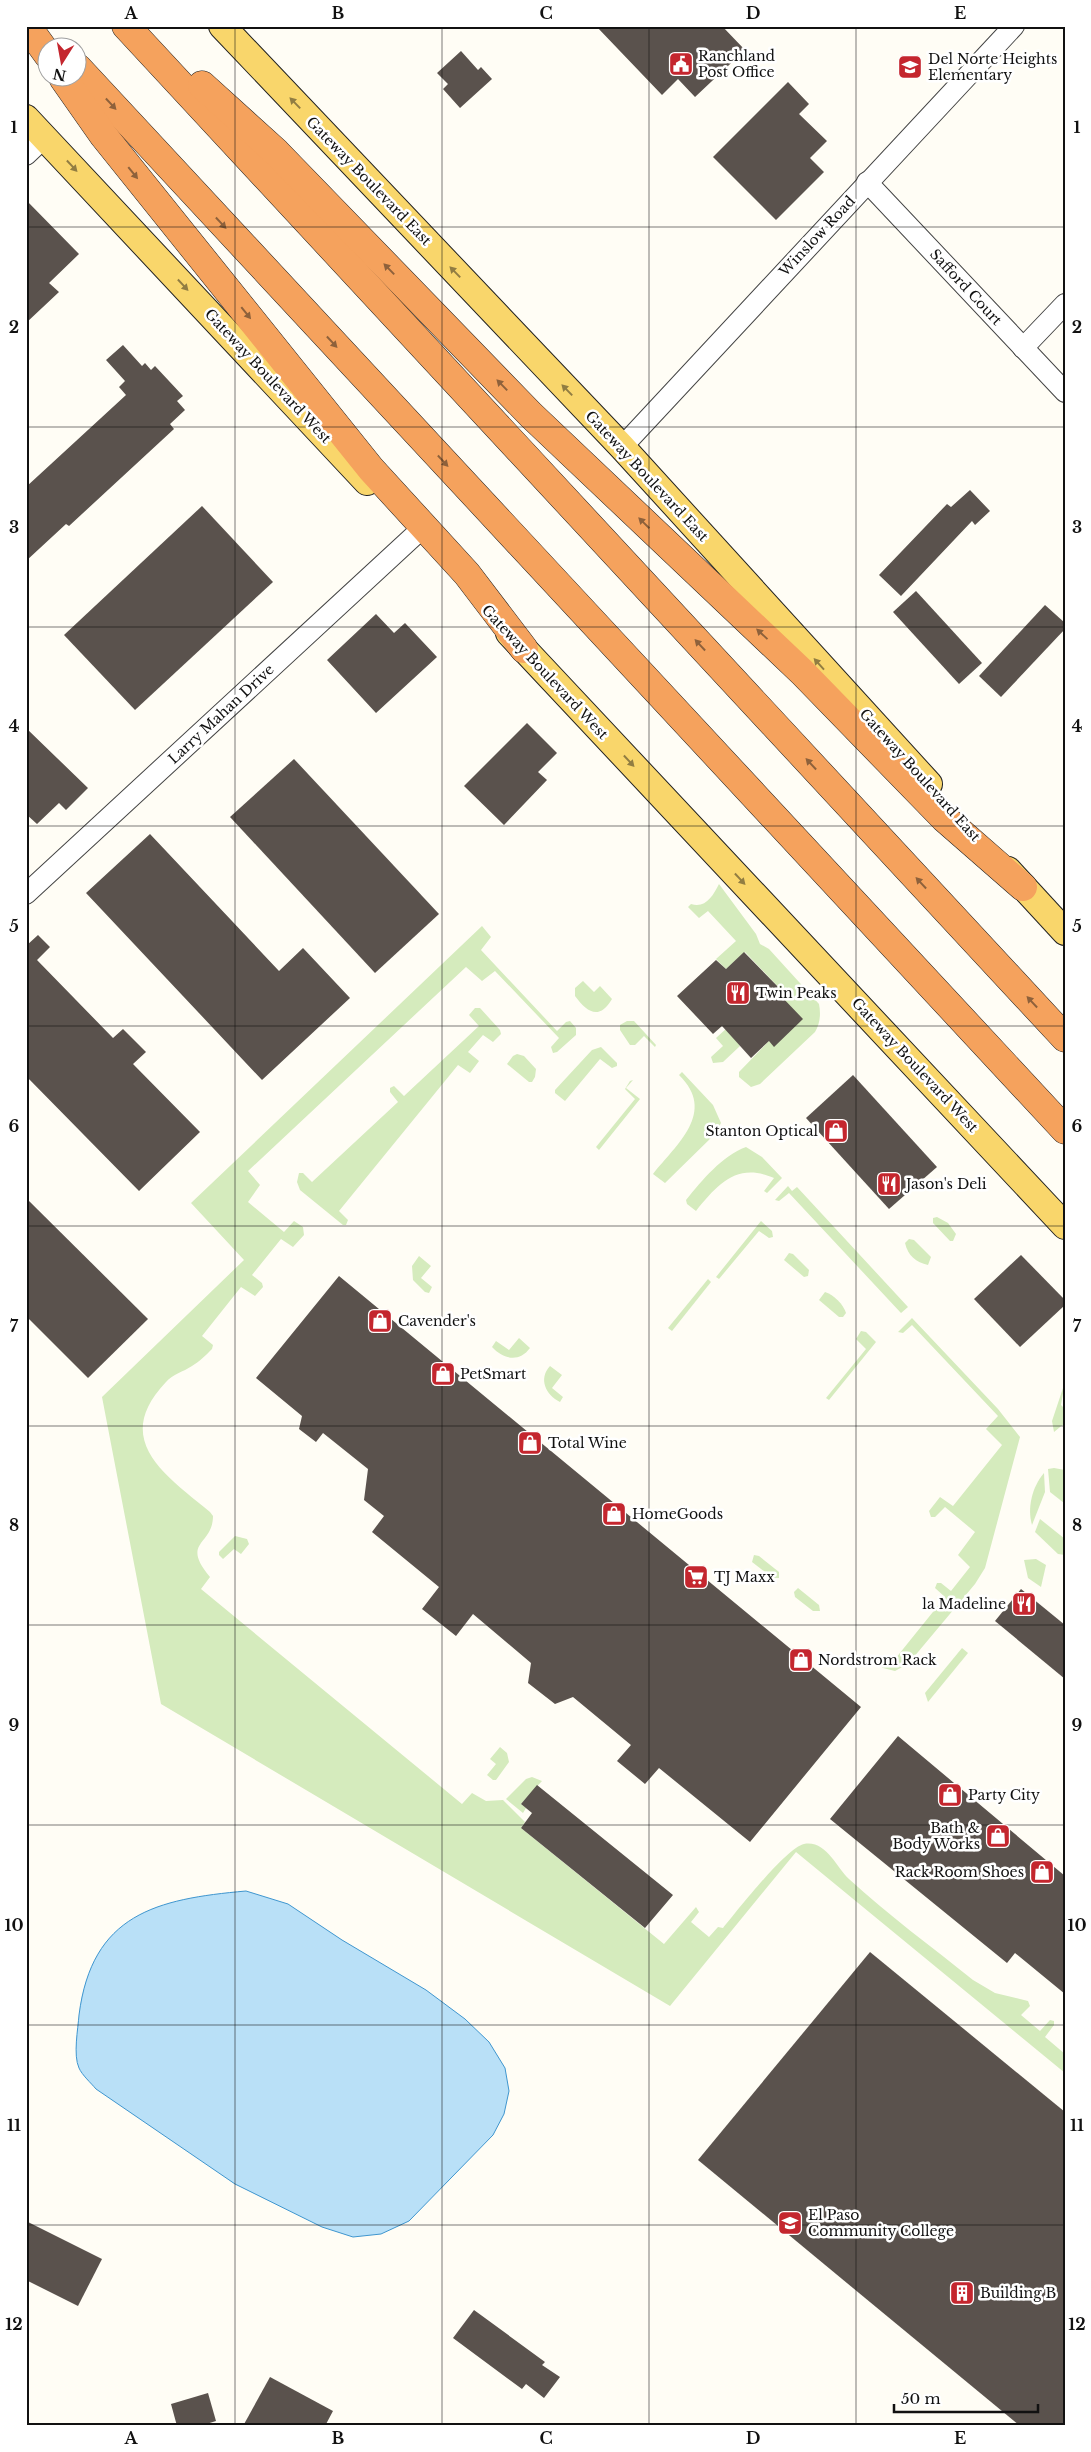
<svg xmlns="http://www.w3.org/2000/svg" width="1091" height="2452" viewBox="0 0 1091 2452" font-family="'Libre Baskerville',serif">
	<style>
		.green { fill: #d5ebbd }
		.water { fill: #b9e0f7; stroke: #3f96cf }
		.building { fill: #5a524d }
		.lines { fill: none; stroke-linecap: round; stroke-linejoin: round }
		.minor-casing { stroke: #444; stroke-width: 22 }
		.major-casing { stroke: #222; stroke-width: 28 }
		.highway-casing { stroke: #222; stroke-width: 29 }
		.minor { stroke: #fff; stroke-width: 20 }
		.major { stroke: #f9d66b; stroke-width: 26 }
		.highway { stroke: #f5a25d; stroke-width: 28 }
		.oneway { fill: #917d42 }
		.oneway2 { fill: #8e613b }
		.grid { fill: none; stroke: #111; stroke-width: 1; stroke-opacity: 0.55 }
		.labels { text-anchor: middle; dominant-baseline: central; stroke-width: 5; stroke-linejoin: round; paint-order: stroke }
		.poi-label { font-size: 14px; fill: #111; stroke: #fff; text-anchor: start }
		.street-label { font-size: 14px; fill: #111; stroke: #fff }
		.neatline { fill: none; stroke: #111; stroke-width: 2 }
		.grid-label { font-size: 16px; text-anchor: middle; font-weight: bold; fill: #111 }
	</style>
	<rect width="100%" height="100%" fill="#fffdf5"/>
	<g class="green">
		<path d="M719,884L756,934L760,944L769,949L819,1004C821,1014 820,1024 815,1032L760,1084L751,1087L739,1077V1072L769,1041L781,996L784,993L745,952L726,969L716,959L736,941L708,911L699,918L688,907L691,904C705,909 713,896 719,884Z"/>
		<path d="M482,926L491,937L481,950L557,1031L566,1022L570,1021L576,1028V1035L557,1052L553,1053L551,1047L559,1038L495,971L482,981L466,967L248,1171L260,1185L248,1202L284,1232L294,1221L303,1227L304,1235L293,1247L281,1239L252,1275L262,1283L263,1287L255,1296L241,1287L202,1336L213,1345L212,1349C206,1355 199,1362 192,1366C183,1372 173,1374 166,1382C111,1440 165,1475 210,1512L213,1516C213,1546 180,1541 210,1577L201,1589L462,1804L472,1793L486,1801L503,1800L525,1822L521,1828L664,1944L696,1907L699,1912L691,1922L709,1937L718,1927L723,1928C737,1911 786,1848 804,1844C826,1840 836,1867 849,1879C888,1915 932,1947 973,1980L995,1993L1028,2001L1030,2006L1021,2015L1040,2031L1050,2020L1054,2021V2025L1045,2037L1065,2054V2073L796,1852L670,2006L161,1704L102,1397L244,1260L191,1203Z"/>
		<path d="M583,981L594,992L600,986L612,999C599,1021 587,1012 575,996V988Z"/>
		<polygon points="475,1008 480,1008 500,1030 501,1034 493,1042 483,1035 468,1052 479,1061 470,1073 458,1065 339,1211 348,1220 346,1225 343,1225 300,1190 297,1182 299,1173 303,1173 312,1182 398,1102 390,1092 390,1088 394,1086 404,1096 479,1026 469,1015"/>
		<polygon points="627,1021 634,1021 656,1045 655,1047 644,1036 635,1045 630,1045 620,1030 620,1025"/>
		<polygon points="727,1028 740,1046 723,1062 713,1063 711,1057 723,1046 716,1038"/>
		<polygon points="601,1047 617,1063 617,1066 612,1068 600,1059 565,1101 555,1093 555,1090 592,1050"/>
		<polygon points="517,1054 524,1056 536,1069 535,1077 532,1082 529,1082 507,1064 513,1056"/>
		<path d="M682,1072L713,1105L721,1123L715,1134L665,1183L653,1174C677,1144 717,1112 679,1075Z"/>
		<polygon points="633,1080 626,1088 640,1099 599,1150 596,1147 635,1099 625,1089 630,1081"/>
		<path d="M746,1147L762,1157L782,1178L767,1193L764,1191L774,1178C737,1162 718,1184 696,1211L687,1204L686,1200C702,1180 722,1156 746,1147Z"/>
		<polygon points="788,1186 792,1191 797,1187 908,1307 901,1313 789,1193 779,1201 775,1200"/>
		<polygon points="937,1217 948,1223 956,1234 953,1241 950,1241 933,1223 933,1218"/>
		<polygon points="761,1221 772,1231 773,1237 769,1238 759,1231 719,1279 716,1277"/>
		<path d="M909,1239L914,1240L931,1257L928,1265C916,1262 908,1256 905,1243Z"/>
		<polygon points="789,1253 793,1254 809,1270 808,1276 804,1277 784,1260"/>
		<polygon points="419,1256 431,1266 421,1278 432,1287 429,1293 425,1292 413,1280 412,1266"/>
		<polygon points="708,1279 711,1282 672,1331 668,1328"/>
		<path d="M825,1292C833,1294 844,1305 846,1313L843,1317H839L819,1300Z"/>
		<polygon points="912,1318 998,1409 1020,1437 985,1568 975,1584 908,1664 895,1671 883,1668 875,1662 876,1658 879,1655 891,1664 945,1597 935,1588 937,1583 941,1583 951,1591 970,1567 958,1555 975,1532 945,1507 935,1517 931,1517 929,1511 940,1497 953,1506 1002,1445 986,1429 998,1416 912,1325 903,1333 898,1332"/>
		<polygon points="861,1331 866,1332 876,1342 829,1400 826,1398 866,1349 856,1339"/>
		<path d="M519,1338L530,1348C519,1363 503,1359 492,1347L496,1341L509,1350Z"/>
		<path d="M550,1366L562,1375L552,1388L563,1397L560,1402C546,1395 538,1379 550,1366Z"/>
		<polygon points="1065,1382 1061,1405 1065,1409 1065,1423 1054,1432 1052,1421"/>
		<polygon points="1054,1468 1065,1470 1064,1503 1050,1492 1048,1469"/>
		<path d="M1044,1473L1045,1492L1032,1525C1027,1508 1032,1487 1044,1473Z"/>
		<polygon points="1040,1519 1065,1539 1065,1555 1058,1554 1035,1532"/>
		<polygon points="235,1536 247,1539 249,1544 241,1554 234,1549 223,1559 219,1555 219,1552"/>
		<polygon points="754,1555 759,1556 779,1572 779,1578 773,1578 752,1562"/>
		<polygon points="1036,1559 1046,1565 1041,1587 1028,1578 1024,1560"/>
		<polygon points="798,1588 819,1605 820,1611 813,1611 795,1597 794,1592"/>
		<polygon points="962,1648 968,1653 928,1702 925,1693"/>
		<polygon points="500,1747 507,1753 509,1762 496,1780 493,1780 487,1775 496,1764 490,1759"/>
		<polygon points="532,1777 542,1781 521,1804 526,1808 523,1813 506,1799 526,1779"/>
	</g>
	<path class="water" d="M246,1891L288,1904L342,1940L426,1990L465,2019L489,2042L505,2068L509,2091L504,2114L493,2135L409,2221L381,2234L353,2237L322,2227L235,2184L96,2089C91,2083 82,2075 79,2068C73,2055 78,2029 79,2015C92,1914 156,1899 246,1891Z"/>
	<g class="building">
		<polygon points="596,26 722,26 745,50 695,97 678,79 662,95"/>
		<polygon points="461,51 478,70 481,67 492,79 460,108 443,89 448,84 437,73"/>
		<polygon points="788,82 809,104 799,114 827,141 810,158 824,172 776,220 713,157"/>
		<polygon points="26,200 79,254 49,283 59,292 26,323"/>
		<polygon points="123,345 142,366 145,363 151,370 155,366 183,396 177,401 185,410 170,424 174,429 69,526 66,524 26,561 26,487 126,395 119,387 125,381 106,360"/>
		<polygon points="970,490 990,511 975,525 972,521 901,596 879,575 947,504 951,507"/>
		<polygon points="202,506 273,582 135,710 64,635"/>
		<polygon points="916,591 982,663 959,684 893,612"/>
		<polygon points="1045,605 1065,623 1065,629 1001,697 979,676"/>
		<polygon points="376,614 394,633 405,623 437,657 376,713 327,660"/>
		<polygon points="527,723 557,753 538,772 547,780 504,825 464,786"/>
		<polygon points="26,728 88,788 66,810 59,803 37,824 26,814"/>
		<polygon points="294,759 439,914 375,973 230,817"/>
		<polygon points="150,834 279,971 303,948 350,998 262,1080 86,893"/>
		<polygon points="38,935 50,947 37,960 113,1038 123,1029 146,1052 133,1064 200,1132 139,1191 26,1076 26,946"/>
		<polygon points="744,952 784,993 781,996 803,1019 774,1047 769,1041 751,1058 722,1026 713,1034 677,996 716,960 726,969"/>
		<polygon points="853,1075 937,1167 889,1209 806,1118"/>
		<polygon points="26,1198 148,1319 88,1378 26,1316"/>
		<polygon points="1021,1255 1065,1300 1065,1305 1020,1347 974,1299"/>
		<polygon points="339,1276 861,1707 750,1842 659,1768 645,1784 617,1761 631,1745 573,1697 555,1704 528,1683 531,1663 473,1614 456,1636 422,1609 439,1587 372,1532 384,1516 364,1500 368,1469 323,1433 316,1442 299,1429 302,1416 256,1378"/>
		<polygon points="1021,1589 1065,1625 1065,1679 995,1621"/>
		<polygon points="898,1736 1065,1876 1065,1994 1015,1953 1007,1963 830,1819"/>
		<polygon points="537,1785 673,1895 645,1928 521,1828 532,1813 521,1804"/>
		<polygon points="870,1952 1065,2112 1065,2426 1020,2426 698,2160"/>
		<polygon points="26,2221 102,2259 78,2306 26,2280"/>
		<polygon points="474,2310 545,2362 542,2365 560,2377 544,2398 526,2384 522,2389 453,2338"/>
		<polygon points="270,2377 333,2411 325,2426 243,2426"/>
		<polygon points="208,2393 216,2421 200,2426 177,2426 171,2404"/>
	</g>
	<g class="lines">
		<defs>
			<g id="minor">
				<polyline points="26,155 45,137"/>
				<polyline points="867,182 1065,392"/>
				<polyline points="1023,348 1065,304"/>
				<polyline points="622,447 1014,26"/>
				<polyline points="26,894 416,534"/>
			</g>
			<g id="major">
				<polyline points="222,26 622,447 929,784"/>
				<polyline points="26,118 367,482"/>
				<polyline points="509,633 1065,1226"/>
				<polyline points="1008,870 1065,932"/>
			</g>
			<g id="highway">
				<polyline points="27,26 48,55"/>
				<polyline points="126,26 1065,1038"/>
				<polyline points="78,68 1065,1130"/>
				<polyline points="63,78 103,135 371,469 467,574 524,649"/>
				<polyline points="202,85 276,152 531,415 802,672 944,818 1023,887"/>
			</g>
		</defs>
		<use href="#minor" class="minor-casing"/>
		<use href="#major" class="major-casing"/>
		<use href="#highway" class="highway-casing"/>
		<use href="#minor" class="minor"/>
		<use href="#major" class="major"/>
		<use href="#highway" class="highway"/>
	</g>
	<defs><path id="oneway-solid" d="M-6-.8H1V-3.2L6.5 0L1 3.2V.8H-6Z" transform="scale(1.25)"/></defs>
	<g class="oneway">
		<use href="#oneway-solid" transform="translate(295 103) rotate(-134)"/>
		<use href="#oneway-solid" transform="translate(72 166) rotate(47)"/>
		<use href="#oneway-solid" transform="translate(455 272) rotate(-134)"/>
		<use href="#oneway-solid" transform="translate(183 285) rotate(47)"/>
		<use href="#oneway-solid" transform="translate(567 390) rotate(-134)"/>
		<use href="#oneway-solid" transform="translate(819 664) rotate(-132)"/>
		<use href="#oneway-solid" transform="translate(629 761) rotate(47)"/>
		<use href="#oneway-solid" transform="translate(740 879) rotate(47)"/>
	</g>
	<g class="oneway2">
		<use href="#oneway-solid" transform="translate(111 104) rotate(47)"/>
		<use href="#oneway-solid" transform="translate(133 173) rotate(51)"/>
		<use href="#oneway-solid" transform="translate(221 223) rotate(47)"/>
		<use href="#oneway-solid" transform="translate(389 269) rotate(-134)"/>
		<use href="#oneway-solid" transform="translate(246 313) rotate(51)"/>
		<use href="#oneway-solid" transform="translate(332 342) rotate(47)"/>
		<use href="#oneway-solid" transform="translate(502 385) rotate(-134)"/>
		<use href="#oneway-solid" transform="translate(443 461) rotate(47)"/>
		<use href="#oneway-solid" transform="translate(644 523) rotate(-136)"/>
		<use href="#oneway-solid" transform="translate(762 634) rotate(-137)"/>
		<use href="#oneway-solid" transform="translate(700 645) rotate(-133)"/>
		<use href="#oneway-solid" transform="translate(811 764) rotate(-133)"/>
		<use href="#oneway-solid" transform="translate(921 883) rotate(-133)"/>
		<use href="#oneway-solid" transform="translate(1032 1002) rotate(-133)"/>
	</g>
	<path class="grid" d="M235,26V2426M442,26V2426M649,26V2426M856,26V2426M26,227H1065M26,427H1065M26,627H1065M26,826H1065M26,1026H1065M26,1226H1065M26,1426H1065M26,1625H1065M26,1825H1065M26,2025H1065M26,2225H1065"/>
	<defs>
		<symbol id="civic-square" viewBox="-11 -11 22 22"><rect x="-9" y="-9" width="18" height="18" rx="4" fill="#c4262e" stroke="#fff"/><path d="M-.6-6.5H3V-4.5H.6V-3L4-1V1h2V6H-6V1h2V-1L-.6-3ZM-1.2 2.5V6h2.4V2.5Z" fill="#fff"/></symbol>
		<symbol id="school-square" viewBox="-11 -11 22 22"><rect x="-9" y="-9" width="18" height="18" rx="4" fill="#c4262e" stroke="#fff"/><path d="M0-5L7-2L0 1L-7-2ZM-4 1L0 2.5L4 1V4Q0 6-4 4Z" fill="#fff"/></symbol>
		<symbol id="restaurant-square" viewBox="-11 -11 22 22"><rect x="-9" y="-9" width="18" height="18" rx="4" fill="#c4262e" stroke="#fff"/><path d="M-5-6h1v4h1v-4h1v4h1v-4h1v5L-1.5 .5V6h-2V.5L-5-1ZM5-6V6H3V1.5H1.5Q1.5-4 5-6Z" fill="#fff"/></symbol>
		<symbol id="shop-square" viewBox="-11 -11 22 22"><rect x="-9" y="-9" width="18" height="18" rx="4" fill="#c4262e" stroke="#fff"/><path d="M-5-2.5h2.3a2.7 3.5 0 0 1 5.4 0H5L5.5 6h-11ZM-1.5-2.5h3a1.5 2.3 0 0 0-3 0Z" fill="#fff"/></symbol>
		<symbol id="supermarket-square" viewBox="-11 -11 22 22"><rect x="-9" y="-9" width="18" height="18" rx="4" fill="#c4262e" stroke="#fff"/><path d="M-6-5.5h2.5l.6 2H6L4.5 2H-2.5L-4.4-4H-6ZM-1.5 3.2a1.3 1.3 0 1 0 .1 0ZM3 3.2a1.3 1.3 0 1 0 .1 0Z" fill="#fff"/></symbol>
		<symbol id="university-square" viewBox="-11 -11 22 22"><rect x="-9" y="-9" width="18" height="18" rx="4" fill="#c4262e" stroke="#fff"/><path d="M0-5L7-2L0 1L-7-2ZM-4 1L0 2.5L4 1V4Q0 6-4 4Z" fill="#fff"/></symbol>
		<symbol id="building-square" viewBox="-11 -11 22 22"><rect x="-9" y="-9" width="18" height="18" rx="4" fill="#c4262e" stroke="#fff"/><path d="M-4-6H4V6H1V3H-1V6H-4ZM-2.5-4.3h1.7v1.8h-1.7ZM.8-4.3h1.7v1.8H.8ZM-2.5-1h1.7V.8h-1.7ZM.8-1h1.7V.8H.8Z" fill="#fff"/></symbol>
	</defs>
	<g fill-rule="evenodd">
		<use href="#civic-square" x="667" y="50" width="28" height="28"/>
		<use href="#school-square" x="896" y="53" width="28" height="28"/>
		<use href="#restaurant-square" x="724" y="979" width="28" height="28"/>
		<use href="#shop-square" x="822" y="1117" width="28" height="28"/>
		<use href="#restaurant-square" x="875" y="1170" width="28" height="28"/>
		<use href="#shop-square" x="366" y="1307" width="28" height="28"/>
		<use href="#shop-square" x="429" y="1360" width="28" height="28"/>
		<use href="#shop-square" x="516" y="1429" width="28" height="28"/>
		<use href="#shop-square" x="600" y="1500" width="28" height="28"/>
		<use href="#supermarket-square" x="682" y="1563" width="28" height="28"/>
		<use href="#restaurant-square" x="1010" y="1590" width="28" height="28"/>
		<use href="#shop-square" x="787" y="1646" width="28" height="28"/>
		<use href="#shop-square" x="936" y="1781" width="28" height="28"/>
		<use href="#shop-square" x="984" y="1822" width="28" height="28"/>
		<use href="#shop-square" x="1028" y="1858" width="28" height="28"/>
		<use href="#university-square" x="776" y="2209" width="28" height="28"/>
		<use href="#building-square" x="948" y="2279" width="28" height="28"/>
	</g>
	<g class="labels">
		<g class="poi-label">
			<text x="698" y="56">Ranchland<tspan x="698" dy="16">Post Office</tspan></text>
			<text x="928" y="59">Del Norte Heights<tspan x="928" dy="16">Elementary</tspan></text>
			<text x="756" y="993">Twin Peaks</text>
			<text x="818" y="1131" text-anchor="end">Stanton Optical</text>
			<text x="906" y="1184">Jason's Deli</text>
			<text x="398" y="1321">Cavender's</text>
			<text x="460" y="1374">PetSmart</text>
			<text x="548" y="1443">Total Wine</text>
			<text x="632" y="1514">HomeGoods</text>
			<text x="714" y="1577">TJ Maxx</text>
			<text x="1006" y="1604" text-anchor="end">la Madeline</text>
			<text x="818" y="1660">Nordstrom Rack</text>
			<text x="968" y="1795">Party City</text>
			<text x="980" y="1828" text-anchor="end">Bath &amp;<tspan x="980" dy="16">Body Works</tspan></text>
			<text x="1024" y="1872" text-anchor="end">Rack Room Shoes</text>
			<text x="808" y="2215">El Paso<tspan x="808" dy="16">Community College</tspan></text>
			<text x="980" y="2293">Building B</text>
		</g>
		<g class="street-label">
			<text transform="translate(369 181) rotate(46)">Gateway Boulevard East</text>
			<text transform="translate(817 236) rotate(-47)">Winslow Road</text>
			<text transform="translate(966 287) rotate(47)">Safford Court</text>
			<text transform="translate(268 376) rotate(47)">Gateway Boulevard West</text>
			<text transform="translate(647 476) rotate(47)">Gateway Boulevard East</text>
			<text transform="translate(545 672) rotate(47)">Gateway Boulevard West</text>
			<text transform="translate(221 714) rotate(-43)">Larry Mahan Drive</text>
			<text transform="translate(920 775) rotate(48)">Gateway Boulevard East</text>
			<text transform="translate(915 1065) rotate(47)">Gateway Boulevard West</text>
		</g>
	</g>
	<rect width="1091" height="2452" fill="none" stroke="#ffffff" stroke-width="55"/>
	<g transform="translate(62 62) rotate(191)"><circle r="24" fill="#ffffff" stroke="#a0a0a0"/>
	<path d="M0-4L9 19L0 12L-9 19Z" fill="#c4262e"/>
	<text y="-8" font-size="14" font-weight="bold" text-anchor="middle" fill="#111111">N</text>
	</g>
	<path d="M894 2404v8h144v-8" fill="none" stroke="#111111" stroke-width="2.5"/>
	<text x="901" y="2404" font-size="15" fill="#111111" stroke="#ffffff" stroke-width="4" paint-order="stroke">50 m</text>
	<rect x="28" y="28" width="1036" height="2396" class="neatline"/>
	<g class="grid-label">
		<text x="131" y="19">A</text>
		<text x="338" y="19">B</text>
		<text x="546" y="19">C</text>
		<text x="753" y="19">D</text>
		<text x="960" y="19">E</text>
		<text x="14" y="133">1</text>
		<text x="1077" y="133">1</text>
		<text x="14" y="333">2</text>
		<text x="1077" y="333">2</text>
		<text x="14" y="533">3</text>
		<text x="1077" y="533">3</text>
		<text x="14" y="732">4</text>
		<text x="1077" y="732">4</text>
		<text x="14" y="932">5</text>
		<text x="1077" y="932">5</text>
		<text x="14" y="1132">6</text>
		<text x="1077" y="1132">6</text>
		<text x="14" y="1332">7</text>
		<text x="1077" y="1332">7</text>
		<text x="14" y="1531">8</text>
		<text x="1077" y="1531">8</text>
		<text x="14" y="1731">9</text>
		<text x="1077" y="1731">9</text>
		<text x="14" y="1931">10</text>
		<text x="1077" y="1931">10</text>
		<text x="14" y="2131">11</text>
		<text x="1077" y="2131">11</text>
		<text x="14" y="2330">12</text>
		<text x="1077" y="2330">12</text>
		<text x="131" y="2444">A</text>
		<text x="338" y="2444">B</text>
		<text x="546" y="2444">C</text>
		<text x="753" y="2444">D</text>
		<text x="960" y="2444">E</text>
	</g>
</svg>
